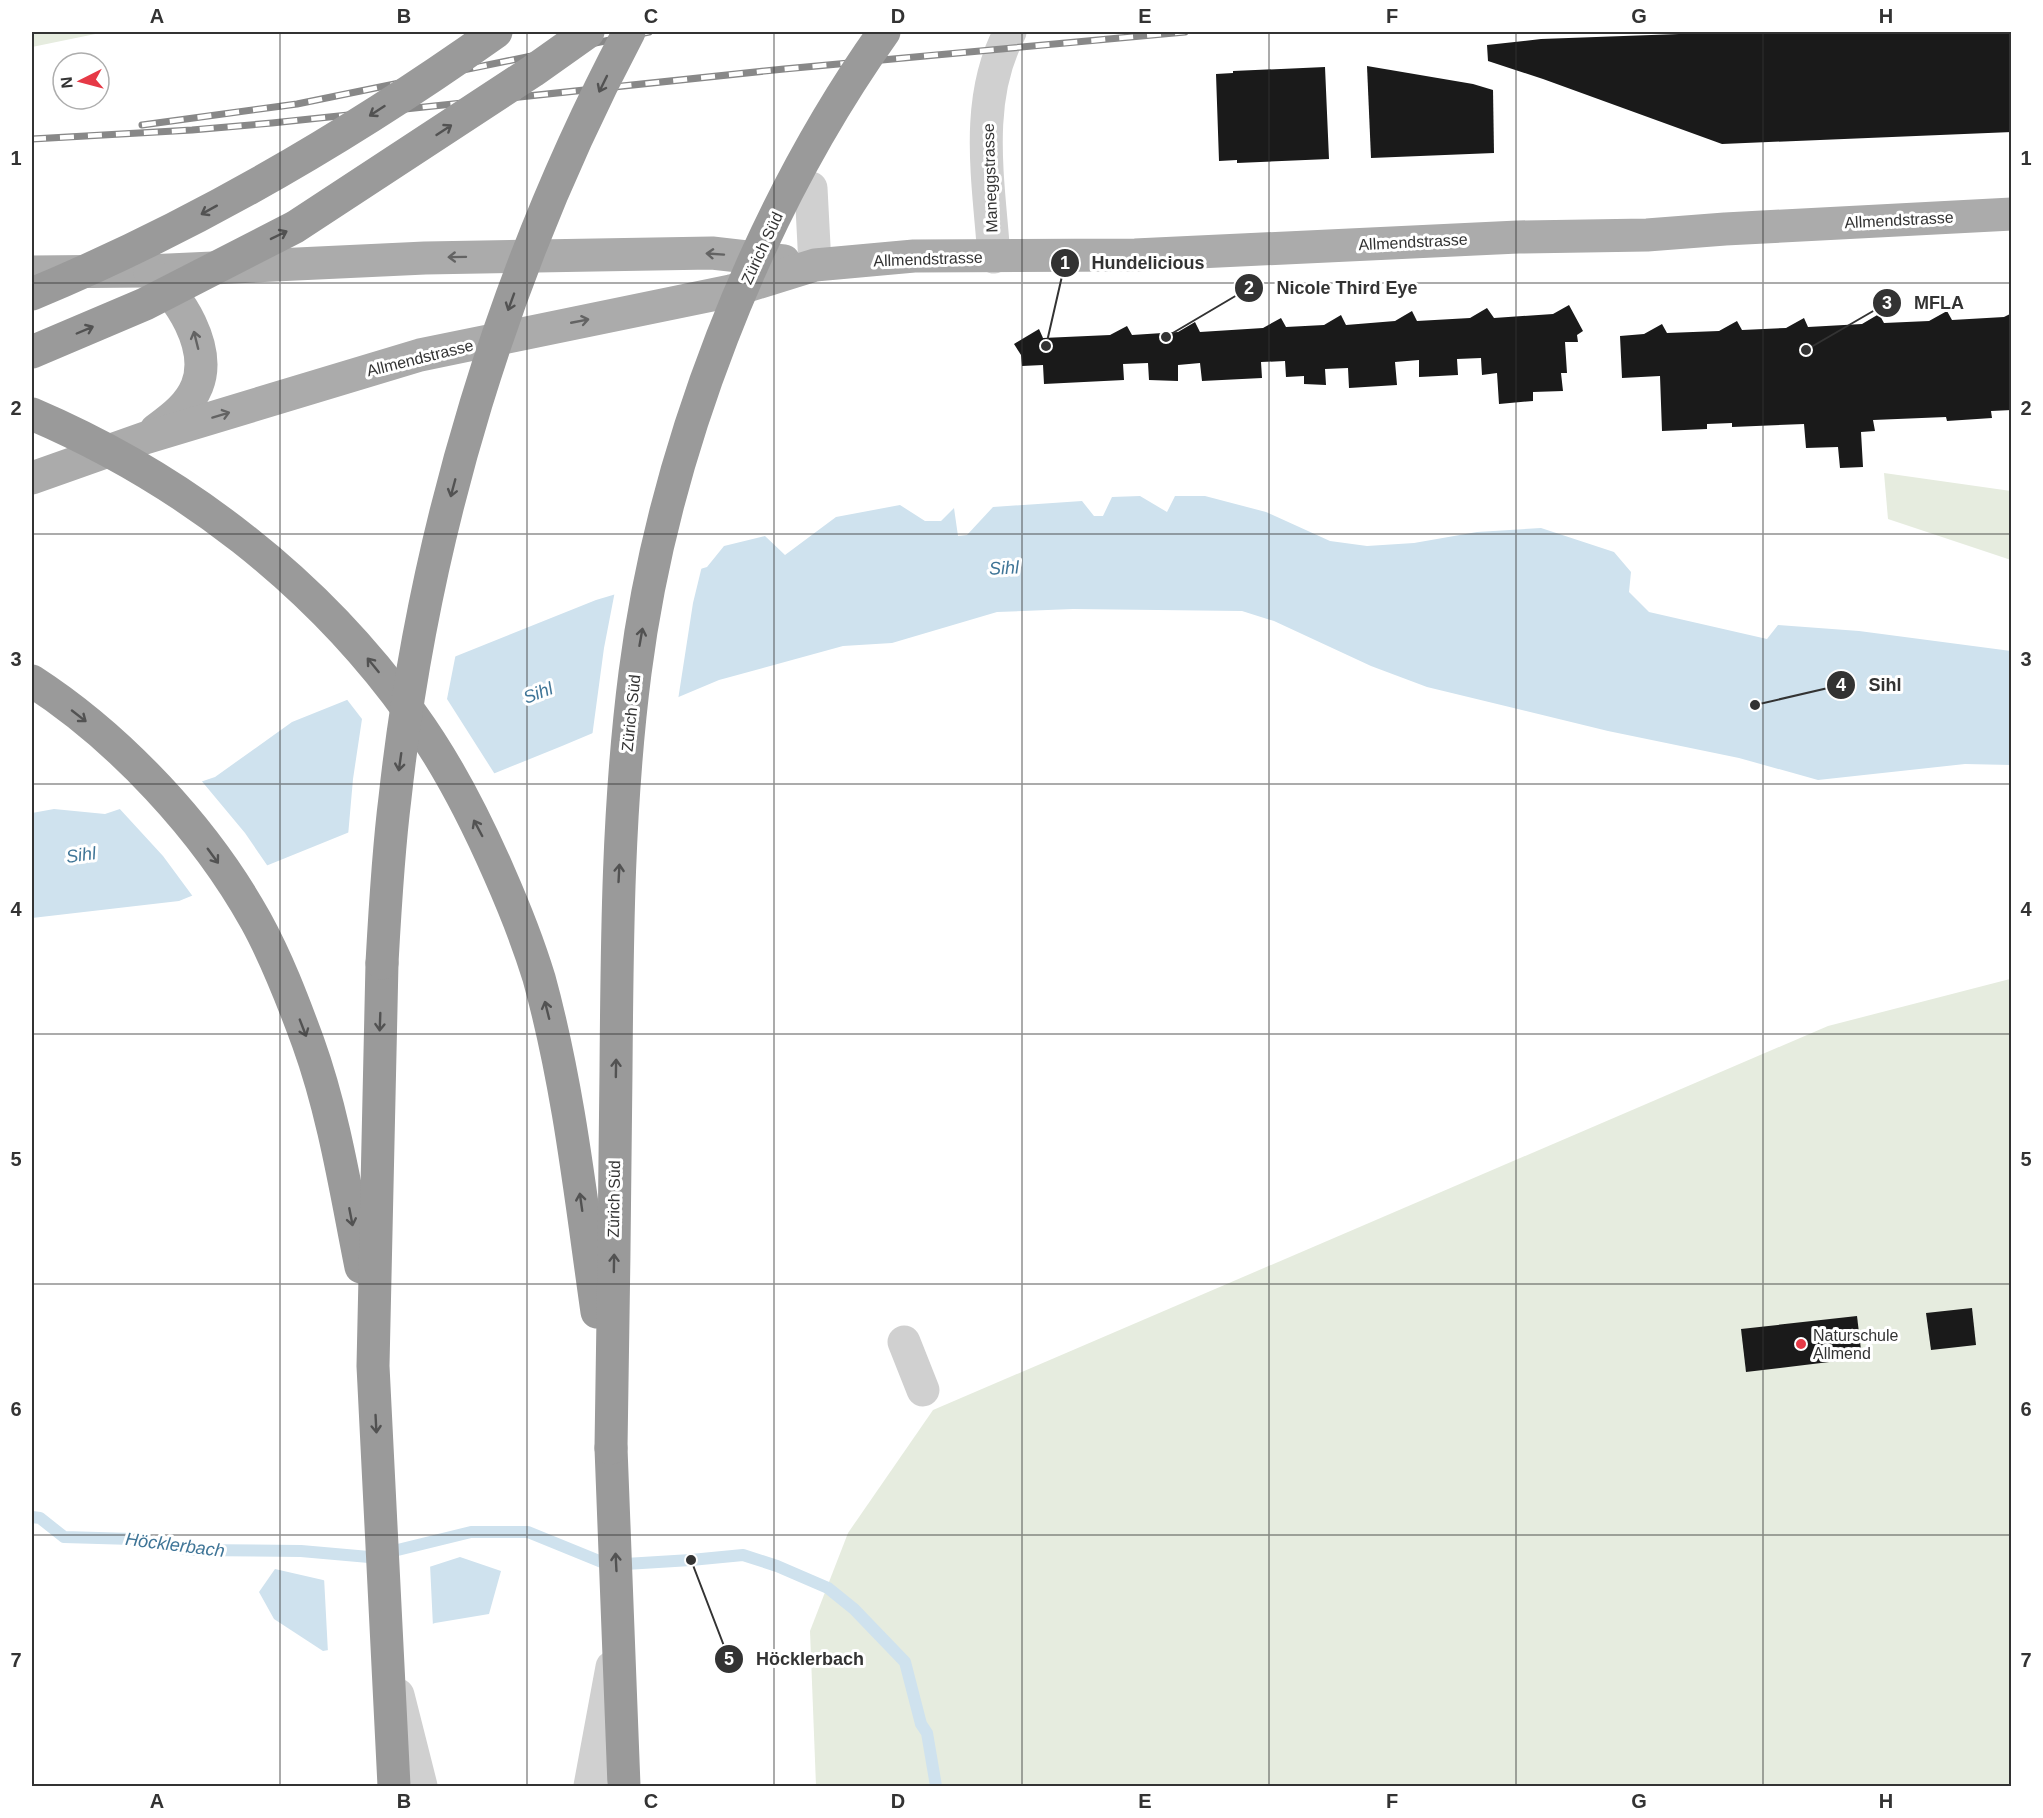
<svg xmlns="http://www.w3.org/2000/svg" width="2043" height="1818" viewBox="0 0 2043 1818" font-family="Helvetica,sans-serif">
	<style>
		.green { fill: #e6ecdf }
		.water { fill: #cfe2ee }
		.pier { fill: #fff }
		.lines { fill: none; stroke-linecap: round; stroke-linejoin: round }
		.stream { stroke: #cfe2ee; stroke-width: 12 }
		.building { fill: #1a1a1a }
		.minor { stroke: #d0d0d0; stroke-width: 33 }
		.major { stroke: #ababab; stroke-width: 33 }
		.highway { stroke: #9a9a9a; stroke-width: 33 }
		.rail-casing { stroke: #888; stroke-width: 7 }
		.rail { stroke: #fff; stroke-width: 4.5; stroke-dasharray: 14; stroke-linecap: butt }
		.highway-bridge { stroke: #9a9a9a; stroke-width: 33 }
		.oneway { stroke: #525252 }
		.oneway2 { stroke: #636363 }
		.grid { fill: none; stroke: #333; stroke-width: 1.5; stroke-opacity: 0.55 }
		.poi-dot { fill: #e63946; stroke: #fff; stroke-width: 2 }
		.labels { text-anchor: middle; dominant-baseline: central; stroke-width: 6; stroke-linejoin: round; paint-order: stroke }
		.street-label { font-size: 16px; fill: #333; stroke: #fff }
		.poi-label { font-size: 16px; fill: #333; stroke: #fff; text-anchor: start }
		.water-label { font-size: 18px; font-style: italic; fill: #3f7597; stroke: #fff }
		.leader { fill: none; stroke: #333; stroke-width: 2 }
		.callout-dot { fill: #333; stroke: #fff; stroke-width: 2 }
		.mark-label { font-size: 18px; text-anchor: middle; font-weight: bold; fill: #fff }
		.callout-label { font-size: 18px; text-anchor: middle; font-weight: bold; fill: #333; stroke: #fff; stroke-width: 6; stroke-linejoin: round; paint-order: stroke }
		.neatline { fill: none; stroke: #333; stroke-width: 2 }
		.grid-label { font-size: 20px; text-anchor: middle; font-weight: bold; fill: #333 }
	</style>
	<rect width="100%" height="100%" fill="#fff"/>
	<g class="green">
		<polygon points="32,32 105,32 32,47"/>
		<polygon points="1884,473 2011,491 2011,560 1888,519"/>
		<polygon points="2010,979 2011,980 2011,1786 816,1786 810,1631 848,1533 933,1410 1828,1026"/>
	</g>
	<g class="water">
		<polygon points="1140,496 1167,512 1175,496 1205,496 1266,512 1330,541 1367,546 1414,543 1477,532 1541,528 1614,552 1631,572 1629,592 1649,612 1767,639 1778,625 1859,631 2011,651 2011,765 1965,764 1818,780 1739,758 1608,731 1427,687 1371,666 1274,621 1242,611 1073,609 997,612 892,643 843,646 719,680 562,746 179,901 32,918 32,813 54,809 105,814 215,777 292,722 596,600 707,567 724,546 765,536 785,555 836,517 900,505 925,521 941,521 954,508 958,536 967,535 993,507 1082,501 1094,516 1103,516 1112,497"/>
		<polygon points="460,1557 501,1571 489,1614 435,1623 395,1638 323,1651 274,1619 259,1592 275,1569 323,1580 355,1591"/>
	</g>
	<g class="pier">
		<polygon points="702,566 693,603 678,700 592,737 604,648 615,591"/>
		<polygon points="456,653 447,699 496,776 348,836 353,779 362,719 345,697"/>
		<polygon points="200,779 245,833 269,868 194,898 163,856 118,807"/>
		<polygon points="430,1564 433,1627 395,1641 328,1653 324,1577 355,1587"/>
	</g>
	<g class="lines">
		<polyline class="stream" points="32,1517 40,1518 64,1537 133,1539 191,1550 301,1551 369,1557 471,1532 528,1532 609,1565 691,1560 743,1555 777,1566 828,1588 854,1609 905,1662 921,1724 927,1733 936,1786"/>
	</g>
	<g class="building">
		<polygon points="1734,32 2012,32 2012,132 1722,144 1543,79 1488,61 1487,45 1541,39"/>
		<polygon points="1367,66 1473,84 1493,90 1494,153 1371,158"/>
		<polygon points="1325,67 1329,159 1237,163 1237,160 1219,161 1216,74 1233,73 1233,71"/>
		<polygon points="1569,305 1583,331 1577,335 1578,342 1565,342 1567,373 1561,373 1563,391 1533,392 1533,401 1499,404 1497,373 1482,375 1481,358 1457,359 1458,375 1419,377 1419,360 1395,362 1397,385 1349,388 1348,368 1325,369 1326,385 1304,384 1304,376 1286,377 1285,361 1261,362 1262,378 1202,381 1200,363 1178,365 1178,381 1149,380 1148,363 1123,364 1124,380 1044,384 1043,365 1022,366 1021,355 1014,344 1039,329 1043,338 1110,335 1127,326 1132,335 1178,332 1195,322 1200,332 1263,328 1281,318 1286,327 1324,325 1341,315 1346,325 1395,321 1412,311 1417,321 1470,318 1487,308 1494,318 1553,314"/>
		<polygon points="1947,311 1952,320 2004,317 2012,313 2012,410 1991,411 1992,418 1947,421 1946,417 1873,420 1875,431 1861,432 1863,467 1840,468 1838,447 1806,448 1804,424 1732,427 1732,423 1707,424 1707,429 1662,431 1660,376 1622,378 1620,336 1644,334 1662,324 1667,333 1719,331 1737,321 1742,330 1786,328 1804,318 1808,327 1862,324 1879,314 1884,323 1929,321"/>
		<polygon points="1972,1308 1976,1345 1931,1350 1926,1313"/>
		<polygon points="1857,1316 1862,1358 1746,1372 1741,1329"/>
	</g>
	<g class="lines">
		<g class="minor">
			<polyline points="811,188 815,265"/>
			<path d="M994,257C989,183 973,101 1010,32"/>
			<polyline points="904,1342 923,1390"/>
			<polyline points="398,1695 421,1786"/>
			<polyline points="590,1786 612,1667"/>
		</g>
		<g class="major">
			<polyline points="32,272 147,271 425,258 712,253 784,261"/>
			<path d="M150,273C180,295 212,348 197,386C189,406 172,418 156,430"/>
			<polyline points="32,478 145,438 420,355 731,291 815,265 914,256 1135,255 1518,237 1647,235 1725,229 2012,214"/>
		</g>
		<g class="highway">
			<path d="M32,681C120,738 205,829 256,921C277,959 293,1001 308,1042C334,1114 346,1192 361,1267"/>
			<polyline points="382,963 373,1366 394,1786"/>
			<polyline points="611,1448 624,1786"/>
		</g>
		<defs>
			<g id="rail">
				<polyline points="142,125 297,104 649,32"/>
				<polyline points="32,139 192,130 272,123 784,69 1185,32"/>
			</g>
		</defs>
		<use href="#rail" class="rail-casing"/>
		<use href="#rail" class="rail"/>
		<g class="highway-bridge">
			<path d="M32,294C196,226 351,135 496,32"/>
			<polyline points="32,352 145,304 295,227 533,71 588,32"/>
			<path d="M32,414C182,478 317,582 412,715C447,763 475,818 499,873C514,907 528,942 539,978C569,1087 581,1200 597,1312"/>
			<path d="M382,963C385,908 388,853 395,798C424,532 504,268 629,32"/>
			<path d="M611,1448C613,1322 615,1197 616,1071C617,938 618,805 635,673C663,453 756,212 884,32"/>
		</g>
	</g>
	<defs><path id="oneway-shaft" d="M-6 0H5M1.5-3L5.5 0L1.5 3" fill="none" stroke-width="1.6" stroke-linecap="round" stroke-linejoin="round" transform="scale(1.5)"/></defs>
	<g class="oneway">
		<use href="#oneway-shaft" transform="translate(603 84) rotate(116)"/>
		<use href="#oneway-shaft" transform="translate(377 111) rotate(147)"/>
		<use href="#oneway-shaft" transform="translate(444 130) rotate(-33)"/>
		<use href="#oneway-shaft" transform="translate(209 210) rotate(151)"/>
		<use href="#oneway-shaft" transform="translate(279 235) rotate(-26)"/>
		<use href="#oneway-shaft" transform="translate(511 302) rotate(110)"/>
		<use href="#oneway-shaft" transform="translate(85 330) rotate(-23)"/>
		<use href="#oneway-shaft" transform="translate(453 488) rotate(105)"/>
		<use href="#oneway-shaft" transform="translate(641 637) rotate(-80)"/>
		<use href="#oneway-shaft" transform="translate(373 665) rotate(-129)"/>
		<use href="#oneway-shaft" transform="translate(79 716) rotate(38)"/>
		<use href="#oneway-shaft" transform="translate(400 762) rotate(98)"/>
		<use href="#oneway-shaft" transform="translate(478 828) rotate(-118)"/>
		<use href="#oneway-shaft" transform="translate(213 856) rotate(54)"/>
		<use href="#oneway-shaft" transform="translate(619 873) rotate(-87)"/>
		<use href="#oneway-shaft" transform="translate(547 1010) rotate(-104)"/>
		<use href="#oneway-shaft" transform="translate(380 1022) rotate(92)"/>
		<use href="#oneway-shaft" transform="translate(303 1028) rotate(69)"/>
		<use href="#oneway-shaft" transform="translate(616 1068) rotate(-89)"/>
		<use href="#oneway-shaft" transform="translate(581 1202) rotate(-98)"/>
		<use href="#oneway-shaft" transform="translate(351 1217) rotate(79)"/>
		<use href="#oneway-shaft" transform="translate(614 1263) rotate(-89)"/>
		<use href="#oneway-shaft" transform="translate(376 1424) rotate(87)"/>
		<use href="#oneway-shaft" transform="translate(616 1562) rotate(-93)"/>
	</g>
	<g class="oneway2">
		<use href="#oneway-shaft" transform="translate(715 254) rotate(-176)"/>
		<use href="#oneway-shaft" transform="translate(457 257) rotate(179)"/>
		<use href="#oneway-shaft" transform="translate(580 321) rotate(-11)"/>
		<use href="#oneway-shaft" transform="translate(196 340) rotate(-104)"/>
		<use href="#oneway-shaft" transform="translate(221 415) rotate(-17)"/>
	</g>
	<path class="grid" d="M280,32V1786M527,32V1786M774,32V1786M1022,32V1786M1269,32V1786M1516,32V1786M1763,32V1786M32,283H2012M32,534H2012M32,784H2012M32,1034H2012M32,1284H2012M32,1535H2012"/>
	<circle class="poi-dot" cx="1801" cy="1344" r="6"/>
	<g class="labels">
		<g class="street-label">
			<text transform="translate(990 178) rotate(-92)">Maneggstrasse</text>
			<text transform="translate(1899 220) rotate(-3)">Allmendstrasse</text>
			<text transform="translate(1413 242) rotate(-3)">Allmendstrasse</text>
			<text transform="translate(762 248) rotate(-65)">Zürich Süd</text>
			<text transform="translate(928 259) rotate(-2)">Allmendstrasse</text>
			<text transform="translate(420 358) rotate(-14)">Allmendstrasse</text>
			<text transform="translate(631 713) rotate(-84)">Zürich Süd</text>
			<text transform="translate(614 1199) rotate(-89)">Zürich Süd</text>
		</g>
		<g class="poi-label">
			<text x="1813" y="1335">Naturschule<tspan x="1813" dy="18">Allmend</tspan></text>
		</g>
		<g class="water-label">
			<text transform="translate(1004 568) rotate(-3)">Sihl</text>
			<text transform="translate(538 693) rotate(-21)">Sihl</text>
			<text transform="translate(81 855) rotate(-8)">Sihl</text>
			<text transform="translate(175 1545) rotate(7)">Höcklerbach</text>
		</g>
	</g>
	<path class="leader" d="M1046 346L1065 263M1166 337L1249 288M1806 350L1887 303M1755 705L1841 685M691 1560L729 1659"/>
	<g class="callout-dot">
		<circle cx="1046" cy="346" r="6"/>
		<circle cx="1166" cy="337" r="6"/>
		<circle cx="1806" cy="350" r="6"/>
		<circle cx="1755" cy="705" r="6"/>
		<circle cx="691" cy="1560" r="6"/>
		<circle cx="1065" cy="263" r="15"/>
		<circle cx="1249" cy="288" r="15"/>
		<circle cx="1887" cy="303" r="15"/>
		<circle cx="1841" cy="685" r="15"/>
		<circle cx="729" cy="1659" r="15"/>
	</g>
	<g class="mark-label">
		<text x="1065" y="269">1</text>
		<text x="1249" y="294">2</text>
		<text x="1887" y="309">3</text>
		<text x="1841" y="691">4</text>
		<text x="729" y="1665">5</text>
	</g>
	<g class="callout-label">
		<text x="1148" y="269">Hundelicious</text>
		<text x="1347" y="294">Nicole Third Eye</text>
		<text x="1939" y="309">MFLA</text>
		<text x="1885" y="691">Sihl</text>
		<text x="810" y="1665">Höcklerbach</text>
	</g>
	<rect width="2043" height="1818" fill="none" stroke="#ffffff" stroke-width="66"/>
	<g transform="translate(81 81) rotate(264)"><circle r="28" fill="#ffffff" stroke="#adadad" stroke-width="1.5"/>
	<path d="M0-4.5L10 22L0 15L-10 22Z" fill="#e63946"/>
	<text y="-9" font-size="16" font-weight="bold" text-anchor="middle" fill="#333333">N</text>
	</g>
	<rect x="33" y="33" width="1977" height="1752" class="neatline"/>
	<g class="grid-label">
		<text x="157" y="23">A</text>
		<text x="404" y="23">B</text>
		<text x="651" y="23">C</text>
		<text x="898" y="23">D</text>
		<text x="1145" y="23">E</text>
		<text x="1392" y="23">F</text>
		<text x="1639" y="23">G</text>
		<text x="1886" y="23">H</text>
		<text x="16" y="165">1</text>
		<text x="2026" y="165">1</text>
		<text x="16" y="415">2</text>
		<text x="2026" y="415">2</text>
		<text x="16" y="666">3</text>
		<text x="2026" y="666">3</text>
		<text x="16" y="916">4</text>
		<text x="2026" y="916">4</text>
		<text x="16" y="1166">5</text>
		<text x="2026" y="1166">5</text>
		<text x="16" y="1416">6</text>
		<text x="2026" y="1416">6</text>
		<text x="16" y="1667">7</text>
		<text x="2026" y="1667">7</text>
		<text x="157" y="1808">A</text>
		<text x="404" y="1808">B</text>
		<text x="651" y="1808">C</text>
		<text x="898" y="1808">D</text>
		<text x="1145" y="1808">E</text>
		<text x="1392" y="1808">F</text>
		<text x="1639" y="1808">G</text>
		<text x="1886" y="1808">H</text>
	</g>
</svg>
